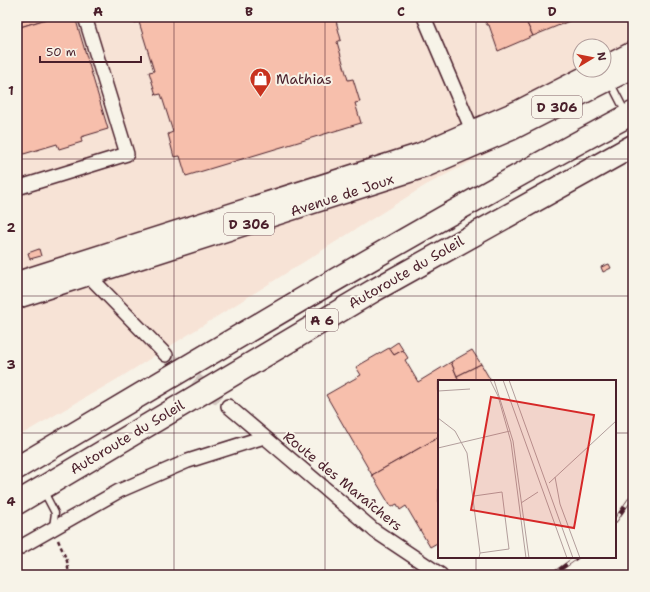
<svg xmlns="http://www.w3.org/2000/svg" width="650" height="592" viewBox="0 0 650 592" font-family="'Shantell Sans',sans-serif">
	<style>
		.built { fill: #f7e3d6; fill-rule: evenodd }
		.building { fill: #f7bfac; stroke: #4a1f2b }
		.lines { fill: none; stroke-linecap: round; stroke-linejoin: round }
		.street-tunnel { stroke: #d4c9c2; stroke-width: 13; stroke-dasharray: 13 6; stroke-linecap: butt }
		.lane-casing { stroke: #4a1f2b; stroke-width: 9 }
		.street-casing { stroke: #4a1f2b; stroke-width: 16 }
		.primary-casing { stroke: #4a1f2b; stroke-width: 23 }
		.highway-casing { stroke: #4a1f2b; stroke-width: 25 }
		.path { stroke: #4a1f2b; stroke-width: 2.5; stroke-dasharray: 4 3; stroke-linecap: butt }
		.lane { stroke: #f7f3e8; stroke-width: 6 }
		.street { stroke: #f7f3e8; stroke-width: 13 }
		.primary { stroke: #f7f3e8; stroke-width: 20 }
		.highway { stroke: #f7f3e8; stroke-width: 22 }
		.rail-casing { stroke: #4a1f2b; stroke-width: 4.5 }
		.rail { stroke: #f7f3e8; stroke-width: 3; stroke-dasharray: 9; stroke-linecap: butt }
		.grid { fill: none; stroke: #4a1f2b; stroke-width: 1; stroke-opacity: 0.55 }
		.labels { text-anchor: middle; dominant-baseline: central; stroke-width: 4; stroke-linejoin: round; paint-order: stroke }
		.shield { fill: #f7f3e8; stroke: #7e5f64; stroke-width: 1 }
		.shield-label { font-size: 13px; font-weight: bold; fill: #4a1f2b }
		.poi-label { font-size: 14px; fill: #4a1f2b; stroke: #f7f3e8; text-anchor: start }
		.street-label { font-size: 14px; fill: #4a1f2b; stroke: #f7f3e8 }
		.inset-road { fill: none; stroke: #b29e9c; stroke-width: 1 }
		.view { fill: #d62828; fill-opacity: 0.15; stroke: #d62828; stroke-width: 2 }
		.inset-edge { fill: none; stroke: #4a1f2b; stroke-width: 2 }
		.neatline { fill: none; stroke: #4a1f2b; stroke-width: 1.5 }
		.grid-label { font-size: 13px; text-anchor: middle; font-weight: bold; fill: #4a1f2b }
	</style>
	<rect width="100%" height="100%" fill="#f7f3e8"/>
	<filter id="ink" filterUnits="userSpaceOnUse"><feTurbulence type="fractalNoise" baseFrequency=".025" numOctaves="2"/><feDisplacementMap in="SourceGraphic" scale="8" xChannelSelector="R" yChannelSelector="G"/><feConvolveMatrix kernelMatrix="1 2 1 2 8 2 1 2 1" color-interpolation-filters="sRGB"/></filter>
	<g filter="url(#ink)">
		<path class="built" d="M17,17H633V78L426,185L121,377L17,437ZM580,46H604V70H580Z"/>
		<g class="building">
			<polygon points="35,17 53,17 17,28 17,23"/>
			<polygon points="53,17 75,17 108,129 81,137 82,142 59,149 57,144 17,156 17,28"/>
			<polygon points="132,17 330,17 330,19 335,17 341,40 337,42 348,80 353,79 360,102 355,103 361,123 186,176 180,156 174,157 168,134 173,132 161,94 156,95 149,72 154,71 139,22 134,23"/>
			<polygon points="483,17 524,17 533,36 498,51 489,25 487,25"/>
			<polygon points="524,17 579,17 533,36"/>
			<polygon points="39,249 41,256 30,259 28,253"/>
			<polygon points="609,264 611,268 603,272 601,267"/>
			<polygon points="398,342 403,350 394,355 389,348"/>
			<polygon points="389,348 394,355 403,350 408,358 405,360 418,382 451,362 459,381 439,381 439,437 372,475 326,395 361,375 356,367"/>
			<polygon points="472,350 481,364 457,376 451,362"/>
			<polygon points="481,364 491,381 459,381 457,376"/>
			<polygon points="439,437 439,445 437,446 439,450 439,539 437,540 439,542 430,547 406,506 400,510 397,504 391,507 372,475"/>
		</g>
		<g class="lines">
			<polyline class="street-tunnel" points="166,355 228,406"/>
			<defs>
				<g id="lane">
					<polyline points="17,18 20,17"/>
					<polyline points="610,82 626,113"/>
					<polyline points="44,492 55,513 53,527"/>
				</g>
				<g id="street">
					<polyline points="424,17 475,137"/>
					<polyline points="17,188 127,154 85,17"/>
					<polyline points="87,268 89,276 166,355"/>
					<polyline points="228,406 375,531 441,575"/>
					<polyline points="17,549 119,491 188,461 264,437"/>
				</g>
				<g id="primary">
					<polyline points="604,67 633,52"/>
					<polyline points="17,282 419,154 520,110 598,70"/>
					<polyline points="17,298 425,167 511,130 633,68"/>
				</g>
				<g id="highway">
					<path d="M17,468C221,347 423,225 633,113"/>
					<polyline points="17,503 373,291 633,146"/>
				</g>
			</defs>
			<use href="#lane" class="lane-casing"/>
			<use href="#street" class="street-casing"/>
			<use href="#primary" class="primary-casing"/>
			<use href="#highway" class="highway-casing"/>
			<polyline class="path" points="58,540 67,561 69,575"/>
			<use href="#lane" class="lane"/>
			<use href="#street" class="street"/>
			<use href="#primary" class="primary"/>
			<use href="#highway" class="highway"/>
			<defs>
				<g id="rail">
					<polyline points="615,521 633,495"/>
					<polyline points="552,575 577,557"/>
				</g>
			</defs>
			<use href="#rail" class="rail-casing"/>
			<use href="#rail" class="rail"/>
		</g>
	</g>
	<path class="grid" d="M174,17V575M325,17V575M476,17V381M17,159H633M17,296H633M17,433H439M615,433H633M476,557V575"/>
	<defs>
		<symbol id="shop-pin" viewBox="-11 -11 22 30"><path d="M0 17L-7.5 6A9.5 9.5 0 1 1 7.5 6Z" fill="#c8321e" stroke="#f7f3e8"/><path d="M-5-2.5h2.3a2.7 3.5 0 0 1 5.4 0H5L5.5 6h-11ZM-1.5-2.5h3a1.5 2.3 0 0 0-3 0Z" fill="#fff"/></symbol>
	</defs>
	<g fill-rule="evenodd">
		<use href="#shop-pin" x="248" y="66" width="25" height="34"/>
	</g>
	<g class="labels">
		<g class="shield">
			<rect x="532" y="96" width="50" height="22" rx="3"/>
			<rect x="224" y="213" width="50" height="22" rx="3"/>
			<rect x="306" y="309" width="32" height="22" rx="3"/>
		</g>
		<g class="shield-label">
			<text x="557" y="107">D 306</text>
			<text x="249" y="224">D 306</text>
			<text x="322" y="320">A 6</text>
		</g>
		<g class="poi-label">
			<text x="276" y="79">Mathias</text>
		</g>
		<g class="street-label">
			<text transform="translate(342 195) rotate(-18)">Avenue de Joux</text>
			<text transform="translate(406 272) rotate(-30)">Autoroute du Soleil</text>
			<text transform="translate(127 437) rotate(-31)">Autoroute du Soleil</text>
			<text transform="translate(343 481) rotate(39)">Route des Maraîchers</text>
		</g>
	</g>
	<g transform="translate(438 380)">
		<rect width="178" height="178" fill="#f7f3e8"/>
		<path class="inset-road" d="M52,0L60,16L73,62L88,178M56,0L75,61L91,178M65,0L129,178M71,0L135,178M0,11L32,9M0,38L17,51L29,73L42,173M0,68L72,51M117,97L122,124L142,178M111,103L178,41M36,116L64,112L71,169L42,173L41,178M83,123L100,112"/>
		<path class="view" d="M53,17L156,35L136,148L33,130Z"/>
		<rect width="178" height="178" class="inset-edge"/>
	</g>
	<rect width="650" height="592" fill="none" stroke="#f7f3e8" stroke-width="44"/>
	<g transform="translate(592 58) rotate(80)"><circle r="19" fill="#f7f3e8" stroke="#b29e9c"/>
	<path d="M0-3L7 15L0 10L-7 15Z" fill="#c8321e"/>
	<text y="-6" font-size="11" font-weight="bold" text-anchor="middle" fill="#4a1f2b">N</text>
	</g>
	<path d="M40 56v6h101v-6" fill="none" stroke="#4a1f2b" stroke-width="2"/>
	<text x="46" y="56" font-size="12" fill="#4a1f2b" stroke="#f7f3e8" stroke-width="3" paint-order="stroke">50 m</text>
	<rect x="22" y="22" width="606" height="548" class="neatline"/>
	<g class="grid-label">
		<text x="98" y="16">A</text>
		<text x="249" y="16">B</text>
		<text x="401" y="16">C</text>
		<text x="552" y="16">D</text>
		<text x="11" y="95">1</text>
		<text x="11" y="232">2</text>
		<text x="11" y="369">3</text>
		<text x="11" y="506">4</text>
	</g>
</svg>
